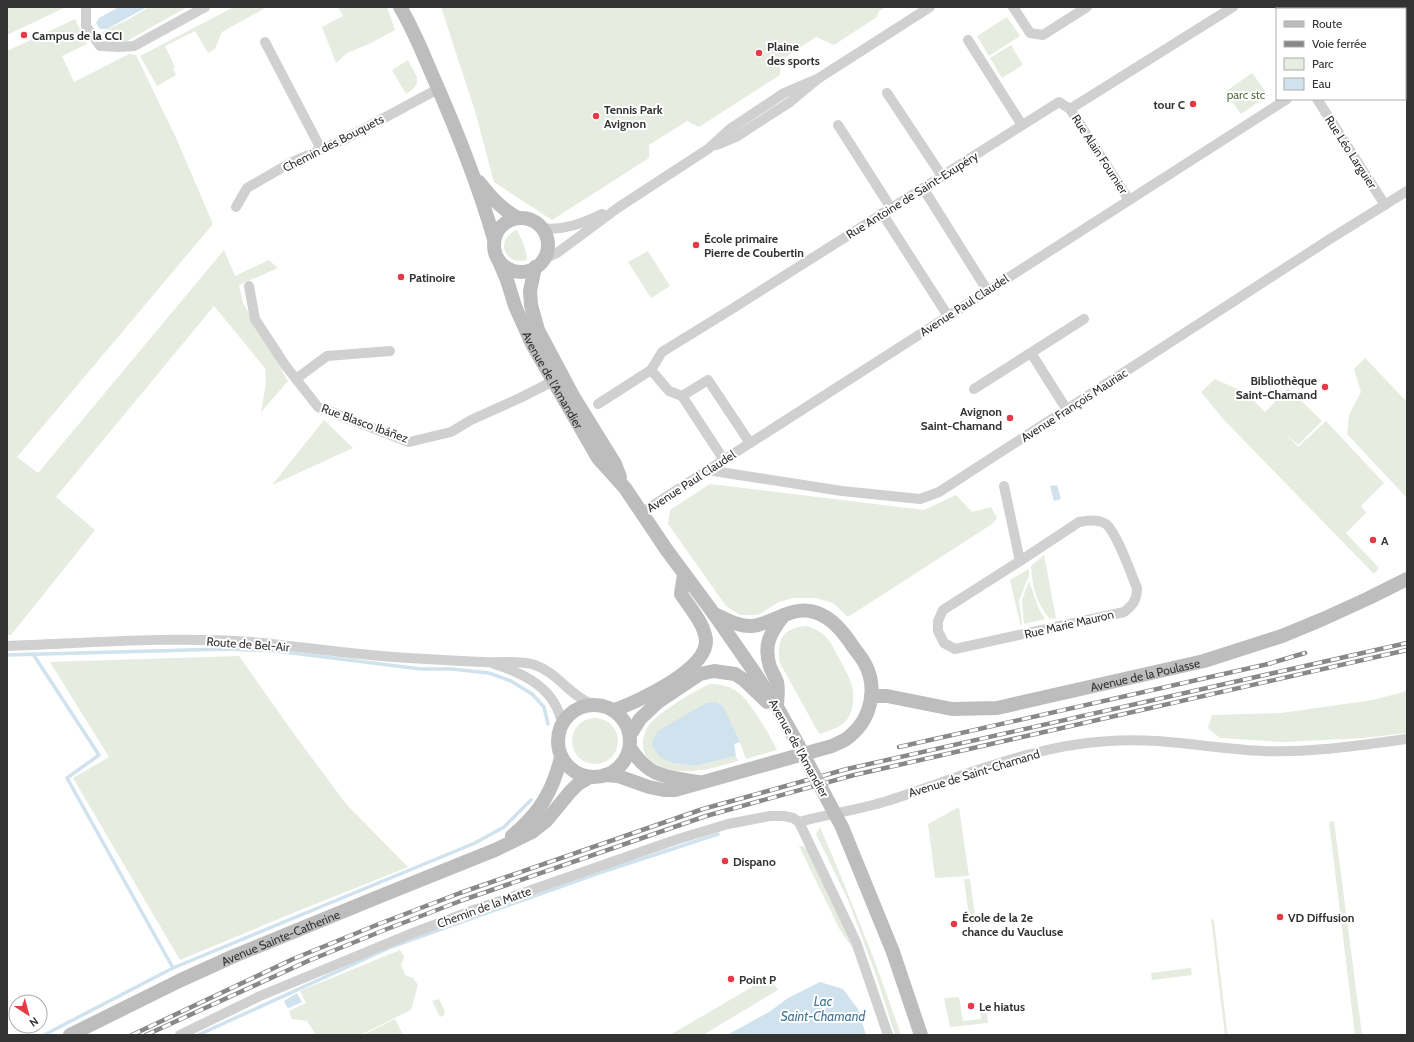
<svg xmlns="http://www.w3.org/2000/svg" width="1414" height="1042" viewBox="0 0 1414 1042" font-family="Cabin,sans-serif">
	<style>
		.green { fill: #e6ecdf }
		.water { fill: #cfe2ee }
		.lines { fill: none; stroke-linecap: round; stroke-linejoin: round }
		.stream { stroke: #cfe2ee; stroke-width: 3.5 }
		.street { stroke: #d0d0d0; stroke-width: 10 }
		.secondary { stroke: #bdbdbd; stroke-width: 14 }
		.rail-casing { stroke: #888; stroke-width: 4.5 }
		.rail { stroke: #fff; stroke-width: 3; stroke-dasharray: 9; stroke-linecap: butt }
		.secondary-bridge { stroke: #bdbdbd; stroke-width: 14 }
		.poi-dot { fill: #e63946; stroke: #fff; stroke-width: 1.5 }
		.labels { text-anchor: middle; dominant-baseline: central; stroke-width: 4; stroke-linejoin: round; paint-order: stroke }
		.poi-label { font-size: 12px; font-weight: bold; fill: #333; stroke: #fff; text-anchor: start }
		.park-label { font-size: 12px; fill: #56703f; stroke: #fff }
		.street-label { font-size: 12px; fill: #333; stroke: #fff }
		.water-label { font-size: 13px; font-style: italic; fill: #3f7597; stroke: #fff }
	</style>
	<rect width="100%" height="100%" fill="#fff"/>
	<g class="green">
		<polygon points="7,7 66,7 7,35"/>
		<polygon points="149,7 187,7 122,44 106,42 102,32 129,19"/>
		<polygon points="234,7 267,7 222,32 215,49 208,53 195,31 165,46 175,67 173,69 176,75 157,86 140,56"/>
		<polygon points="338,7 387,7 395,30 369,44 347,53 336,63 322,27 343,16"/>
		<polygon points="441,7 886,7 878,12 877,17 834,45 816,37 780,61 780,75 699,127 687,121 649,145 649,158 552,220 494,182 475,111"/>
		<polygon points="1007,17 1020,36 989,56 977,36"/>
		<polygon points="75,19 87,44 62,56 74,82 129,54 136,55 177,140 213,224 17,457 38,473 224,250 235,276 269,260 278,268 239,285 243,303 288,381 261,412 266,383 265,368 214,306 56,497 95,530 11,635 7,635 7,51"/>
		<polygon points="1407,39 1407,80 1405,76 1405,40"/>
		<polygon points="1011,45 1023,65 1002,78 990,58"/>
		<polygon points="408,60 417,77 417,84 413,89 406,94 392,70"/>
		<polygon points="1252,73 1268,95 1241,114 1225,92"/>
		<path d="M517,230C522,240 526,248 527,260C504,266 494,239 517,230Z"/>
		<polygon points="648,251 670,286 651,298 628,262"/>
		<polygon points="1365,358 1407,402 1407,498 1347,434 1349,415 1361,392 1354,369"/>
		<polygon points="1215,379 1246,393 1265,412 1288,388 1322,421 1298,445 1284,432 1298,447 1326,421 1384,483 1361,506 1366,513 1346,533 1379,568 1374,574 1224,420 1201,392"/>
		<polygon points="324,420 353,448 272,485"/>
		<polygon points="710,484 924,510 956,495 972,512 991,507 997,518 992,524 848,617 833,603 816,598 793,598 779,602 758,615 740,615 726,606 668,524 670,510"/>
		<path d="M1044,555L1056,618L1050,619C1035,601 1033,588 1031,566Z"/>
		<polygon points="1029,569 1029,575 1019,601 1022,624 1021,627 1010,580"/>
		<polygon points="1029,581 1039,609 1045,619 1024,624 1022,600"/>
		<path d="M807,626C813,628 818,630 824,635C831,641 834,650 839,658C848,676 857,687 852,708C851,712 849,718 845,722C839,728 828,731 820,734L818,732L780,663C776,640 783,627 807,626Z"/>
		<polygon points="239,656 289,727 346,804 408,867 293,913 180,960 73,778 109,757 50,662"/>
		<path d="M710,684C721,684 730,686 739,693C749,700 771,737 777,750L746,759L740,742L660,757L672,763L695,766L736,756L738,761C720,766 702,772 683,771C671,771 659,767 649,759C646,756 643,751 643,746C643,739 644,731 649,725C659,712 694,691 710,684Z"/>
		<polygon points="1407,691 1407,733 1363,738 1284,742 1220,738 1208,728 1212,715 1281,713 1373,700"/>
		<circle cx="595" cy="741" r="23"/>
		<polygon points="959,807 969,876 935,878 928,824"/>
		<polygon points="1334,821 1362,1035 1355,1035 1329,822"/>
		<polygon points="820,827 840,874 874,959 901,1035 895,1035 877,978 848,900 816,834"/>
		<polygon points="799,846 803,846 809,852 854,950 840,930"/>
		<polygon points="964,879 970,879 976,923 970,925"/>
		<polygon points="1211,918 1214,921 1227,1031 1228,1035 1225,1035"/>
		<polygon points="400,950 404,957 401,965 405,975 413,978 418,985 411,1010 360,1035 316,1035 307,1021 292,1019 289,1011 306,1003 300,991"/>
		<polygon points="1191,968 1192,975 1152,980 1151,973"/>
		<polygon points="769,977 778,990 703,1035 670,1035"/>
		<polygon points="959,997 963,1021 981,1019 980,1008 986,1007 988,1023 950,1027 944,998"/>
		<polygon points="439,999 445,1011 444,1015 440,1017 432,1001"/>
		<polygon points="395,1019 403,1035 363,1035"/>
	</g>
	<g class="water">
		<polygon points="119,7 147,7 107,29 100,29 96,23 99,18"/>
		<polygon points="1057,485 1061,499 1054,501 1050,486"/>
		<polygon points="716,702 723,706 740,742 734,744 736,756 695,766 672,763 660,757 652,746 653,739 658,731 706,703"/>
		<polygon points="820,982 843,989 858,1009 866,1035 727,1035 769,1012 788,998"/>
		<polygon points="297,993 302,1002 289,1008 287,1007 284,1001"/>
	</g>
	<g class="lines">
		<g class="stream">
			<polyline points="33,654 99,755 67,778 173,968"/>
			<polyline points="7,655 226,649 276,651 421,669 452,669 489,673 511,681 532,694 544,707 548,724"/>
			<polyline points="44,1035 173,968 475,843 504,827 531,800"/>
			<polyline points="198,1035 391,947 599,873 718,834"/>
		</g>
		<g class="street">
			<polyline points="1013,7 1030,33 1043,35 1087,7"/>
			<polyline points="1315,7 1316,9"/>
			<polyline points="86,9 86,26 100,46 119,47 134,46 205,7"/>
			<polyline points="1405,23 1407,22"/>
			<polyline points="968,40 1022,125"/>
			<polyline points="265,42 321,149"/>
			<polyline points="887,93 942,176"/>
			<polyline points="1317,99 1385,205"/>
			<polyline points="1070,109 1129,200"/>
			<polyline points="838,125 891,208"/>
			<polyline points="717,145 736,137 790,102 819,78 930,7"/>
			<polyline points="923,188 987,290"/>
			<polyline points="236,207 247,188 292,162 343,140 438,89"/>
			<polyline points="882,213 948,316"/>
			<path d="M542,228C564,231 583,223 602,214"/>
			<polyline points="544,259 557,253 619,207 708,149 730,129 784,93 819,78"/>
			<polyline points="249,286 255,319 285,365 318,407 409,442 451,432 471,420 520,398 559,378"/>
			<polyline points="1031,353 1067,410"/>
			<polyline points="651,370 669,391 682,396"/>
			<polyline points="296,379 327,356 390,351"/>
			<polyline points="974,389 1084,319"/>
			<polyline points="598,404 651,370 662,352 735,307 1059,102 1070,109 1233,7"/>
			<polyline points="724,460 682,396 708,380 750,443"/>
			<polyline points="707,470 842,491 920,499 939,492 1330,239 1407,191"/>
			<path d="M1004,486L1020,561L943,610L938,621V631L944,643L955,649L1124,612C1133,605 1137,600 1137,588C1131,574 1117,533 1106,524C1098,519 1088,520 1079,522L1020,561"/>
			<polyline points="641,513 1287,99"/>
			<path d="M7,646C88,643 171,636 252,642C299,646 346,654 394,657C424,659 454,661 484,662C501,663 519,660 535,665C558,673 570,696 592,704"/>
			<path d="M494,664C526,674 555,689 562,723"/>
			<path d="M799,822C828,814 858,810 887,801C959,778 1032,745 1109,741C1161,737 1212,749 1264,751C1312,753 1360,745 1407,739"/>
			<polyline points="180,1035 260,996 410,934 474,910 678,839 728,824 770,816 784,816 793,818 799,822 856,942 888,1035"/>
		</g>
		<g class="secondary">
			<path d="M400,7C414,30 423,54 434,79C457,131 478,184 494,239"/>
			<path d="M479,182C491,197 501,209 518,218"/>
			<circle cx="521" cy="245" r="27"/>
			<path id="s1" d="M499,261L507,280L515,306L532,344L598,458L625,488L666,549L714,614L755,673L777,707L795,739"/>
			<polyline points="535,267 530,291 531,305 538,330 573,396 615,464 620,477"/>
			<path id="s2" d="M871,696H887L952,709L997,708L1204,661L1282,636L1323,619L1369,598L1407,579"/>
			<circle cx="594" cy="741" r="36"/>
			<path d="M777,707C777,699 779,689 777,682C775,677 772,672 770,667C763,645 770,633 784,615"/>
			<path d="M614,710C638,702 708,669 706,640C704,623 690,608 681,594L684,575"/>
			<polyline points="630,735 640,719 658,702 700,674 714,671 735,674 744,680 767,702"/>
			<path d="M630,748C650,778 665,776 698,782"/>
			<path d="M605,775L618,776L649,787L664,790H675L832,746C838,743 845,741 850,736C872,718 878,686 864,662C860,655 854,649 850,642C840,628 828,614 810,611C790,607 772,624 752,626C739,627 726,619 714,614"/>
			<path d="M512,836C539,814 553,791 561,757"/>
			<polyline points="893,952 921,1035"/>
			<path id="s3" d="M70,1035L181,980L234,956L383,895L495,850L532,832L546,821L570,792L578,784L590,777"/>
		</g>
		<defs>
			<g id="rail">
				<polyline points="899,747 1268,664 1305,653"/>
				<polyline points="132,1035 293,959 379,924 460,893 703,809 847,769 1407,643"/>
				<polyline points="146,1035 308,961 387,929 463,900 706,816 854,775 1407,650"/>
			</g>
		</defs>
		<use href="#rail" class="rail-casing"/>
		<use href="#rail" class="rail"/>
		<polyline class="secondary-bridge" points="795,739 842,827 893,952"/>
	</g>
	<g class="poi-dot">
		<circle cx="24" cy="35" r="4"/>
		<circle cx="759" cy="53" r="4"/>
		<circle cx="1193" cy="104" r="4"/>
		<circle cx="596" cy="116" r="4"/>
		<circle cx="696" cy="245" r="4"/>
		<circle cx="401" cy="277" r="4"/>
		<circle cx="1325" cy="387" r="4"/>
		<circle cx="1010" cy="418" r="4"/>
		<circle cx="1373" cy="540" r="4"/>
		<circle cx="725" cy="861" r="4"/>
		<circle cx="1280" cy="917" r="4"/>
		<circle cx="954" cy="924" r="4"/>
		<circle cx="731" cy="979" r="4"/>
		<circle cx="971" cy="1006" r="4"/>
	</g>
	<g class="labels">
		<g class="poi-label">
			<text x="32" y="35">Campus de la CCI</text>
			<text x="767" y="46">Plaine<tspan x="767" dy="14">des sports</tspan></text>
			<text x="1185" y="104" text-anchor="end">tour C</text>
			<text x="604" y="109">Tennis Park<tspan x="604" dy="14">Avignon</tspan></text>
			<text x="704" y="238">École primaire<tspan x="704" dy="14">Pierre de Coubertin</tspan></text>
			<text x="409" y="277">Patinoire</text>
			<text x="1317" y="380" text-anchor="end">Bibliothèque<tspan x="1317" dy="14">Saint-Chamand</tspan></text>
			<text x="1002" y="411" text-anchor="end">Avignon<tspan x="1002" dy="14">Saint-Chamand</tspan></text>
			<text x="1381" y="540">A</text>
			<text x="733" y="861">Dispano</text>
			<text x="962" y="917">École de la 2e<tspan x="962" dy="14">chance du Vaucluse</tspan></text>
			<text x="1288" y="917">VD Diffusion</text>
			<text x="739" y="979">Point P</text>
			<text x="979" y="1006">Le hiatus</text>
		</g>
		<g class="park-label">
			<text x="1246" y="94">parc stc</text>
		</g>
		<g class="street-label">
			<text transform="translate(333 143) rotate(-27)">Chemin des Bouquets</text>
			<text transform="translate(1351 152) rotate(57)">Rue Léo Larguier</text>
			<text transform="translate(1100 154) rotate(57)">Rue Alain Fournier</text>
			<text transform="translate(912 195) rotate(-32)">Rue Antoine de Saint-Exupéry</text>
			<text transform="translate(964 305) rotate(-33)">Avenue Paul Claudel</text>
			<text stroke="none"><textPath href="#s1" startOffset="131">Avenue de l'Amandier</textPath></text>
			<text transform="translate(1074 405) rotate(-33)">Avenue François Mauriac</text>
			<text transform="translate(365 423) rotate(20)">Rue Blasco Ibáñez</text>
			<text transform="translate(691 481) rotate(-33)">Avenue Paul Claudel</text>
			<text transform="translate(1069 624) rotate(-13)">Rue Marie Mauron</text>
			<text transform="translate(248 644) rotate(4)">Route de Bel-Air</text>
			<text stroke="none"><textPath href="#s2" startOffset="279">Avenue de la Poulasse</textPath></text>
			<text transform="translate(799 748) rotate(61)">Avenue de l'Amandier</text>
			<text transform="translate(974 773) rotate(-17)">Avenue de Saint-Chamand</text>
			<text transform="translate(484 907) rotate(-20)">Chemin de la Matte</text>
			<text stroke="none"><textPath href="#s3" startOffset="232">Avenue Sainte-Catherine</textPath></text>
		</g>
		<g class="water-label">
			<text x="823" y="1001">Lac<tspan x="823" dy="15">Saint-Chamand</tspan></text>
		</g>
	</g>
	<rect width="1414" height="1042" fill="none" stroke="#333333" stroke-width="16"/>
	<rect x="1276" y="8" width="130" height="92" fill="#ffffff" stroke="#adadad"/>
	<rect x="1284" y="21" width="20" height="6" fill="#bdbdbd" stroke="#adadad"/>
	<text x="1312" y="28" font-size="12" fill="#333333">Route</text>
	<rect x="1284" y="41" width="20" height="6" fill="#888888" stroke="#adadad"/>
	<text x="1312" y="48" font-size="12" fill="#333333">Voie ferrée</text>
	<rect x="1284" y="58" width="20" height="12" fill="#e6ecdf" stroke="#adadad"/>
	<text x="1312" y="68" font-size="12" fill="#333333">Parc</text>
	<rect x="1284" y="78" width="20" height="12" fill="#cfe2ee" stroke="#adadad"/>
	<text x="1312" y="88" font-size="12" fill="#333333">Eau</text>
	<g transform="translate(28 1014) rotate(144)"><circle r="19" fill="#ffffff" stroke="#adadad"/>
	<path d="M0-3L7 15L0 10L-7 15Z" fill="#e63946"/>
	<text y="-6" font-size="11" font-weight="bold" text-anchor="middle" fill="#333333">N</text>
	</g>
</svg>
